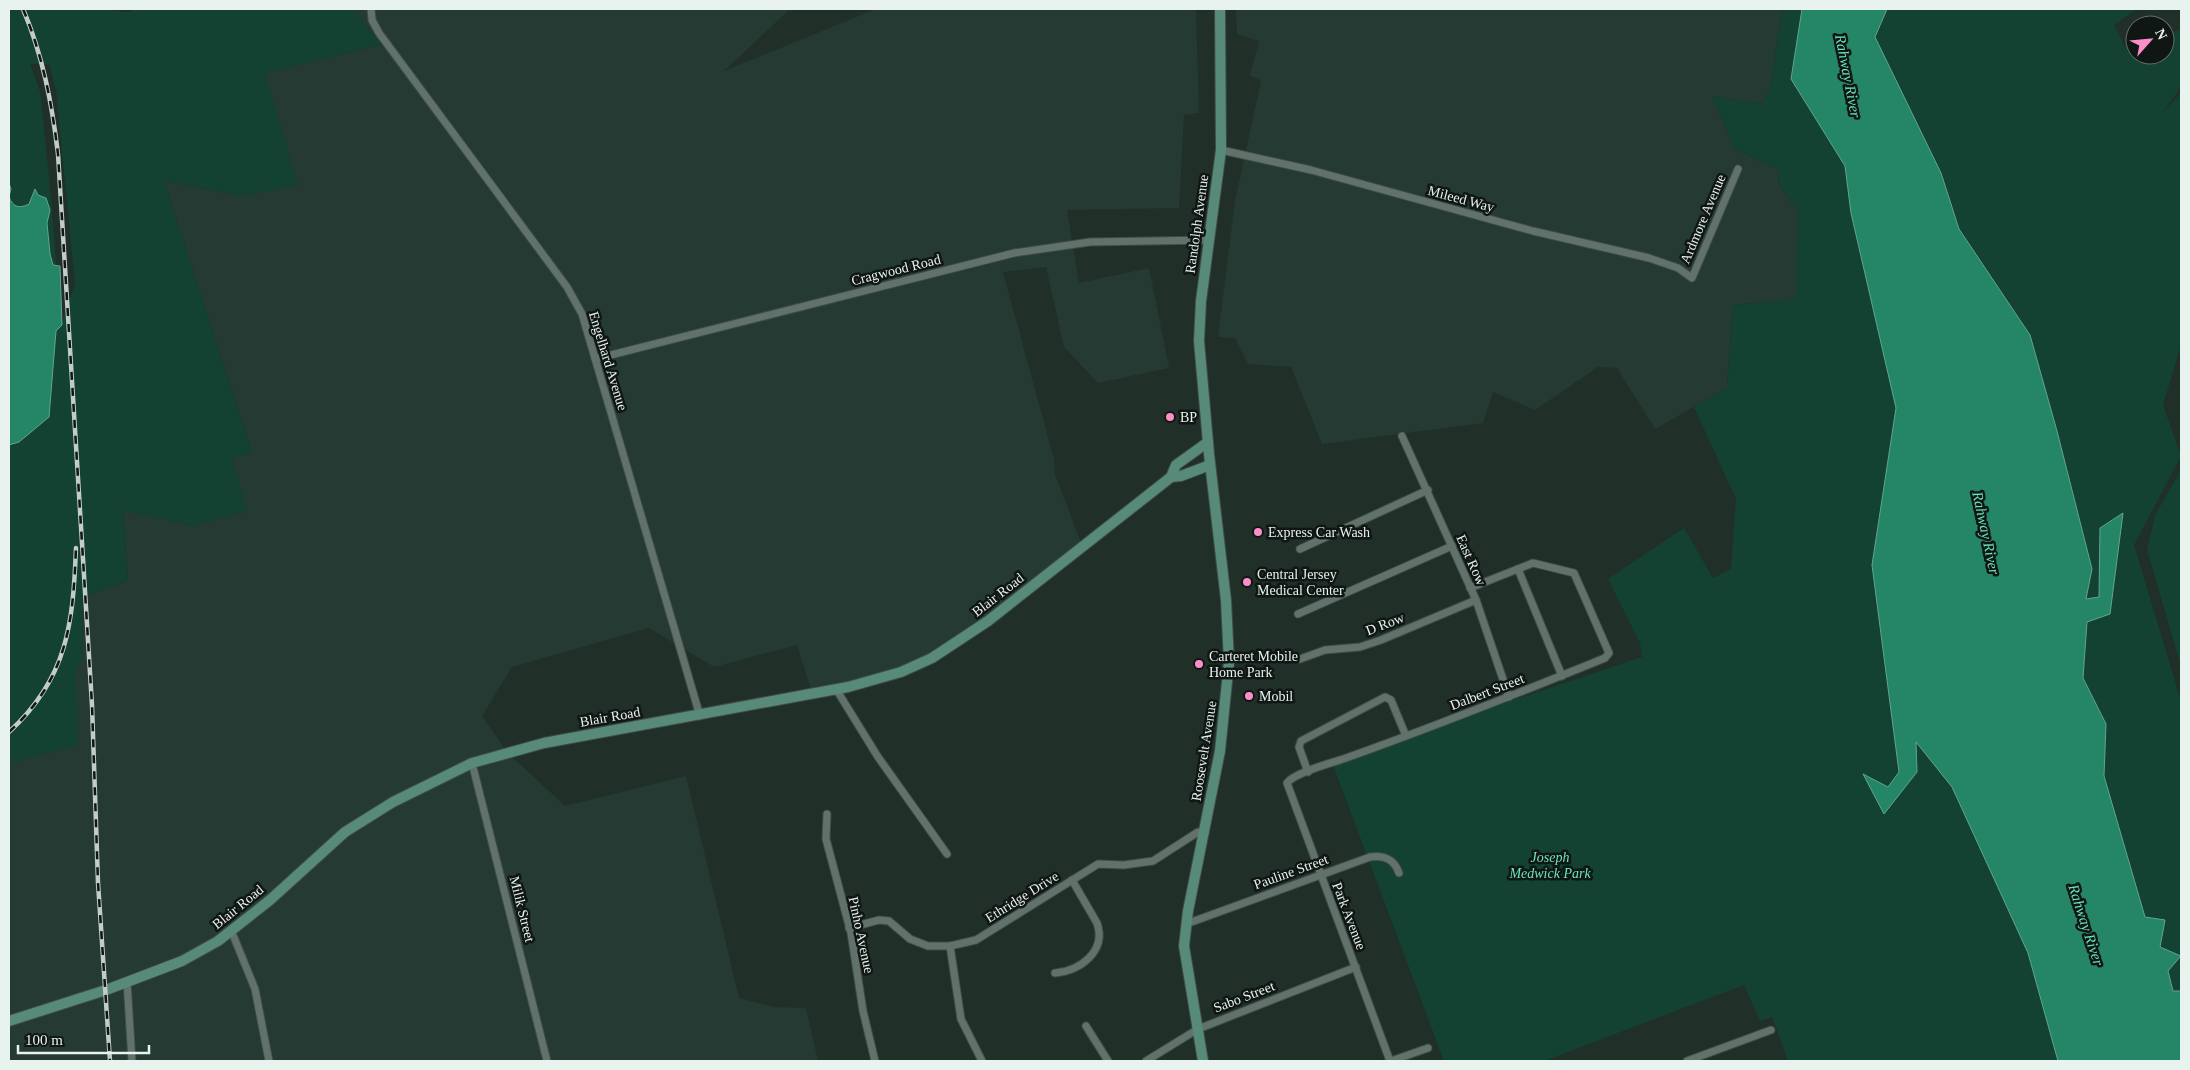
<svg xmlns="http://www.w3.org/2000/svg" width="2190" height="1070" viewBox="0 0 2190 1070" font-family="'Times New Roman',serif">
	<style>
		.built { fill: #243a32 }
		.green { fill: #134132; fill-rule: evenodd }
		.water { fill: #258567; stroke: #60a690 }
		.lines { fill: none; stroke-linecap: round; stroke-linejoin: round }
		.street-casing { stroke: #3f4c47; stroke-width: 9 }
		.secondary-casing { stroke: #3f4c47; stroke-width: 12 }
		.street { stroke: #61726b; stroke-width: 7 }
		.secondary { stroke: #588a79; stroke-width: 10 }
		.rail-casing { stroke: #c2cdc8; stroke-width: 4.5 }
		.rail { stroke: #0f1613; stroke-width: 2.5; stroke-dasharray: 8; stroke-linecap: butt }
		.poi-dot { fill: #fa8fc7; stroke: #0f1613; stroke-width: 2 }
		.labels { text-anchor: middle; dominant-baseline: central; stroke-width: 5; stroke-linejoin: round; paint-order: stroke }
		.street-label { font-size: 14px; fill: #e8f2ee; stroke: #0f1613 }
		.poi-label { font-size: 14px; fill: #e8f2ee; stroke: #0f1613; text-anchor: start }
		.park-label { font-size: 14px; font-style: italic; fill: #6ae8bd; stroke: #0f1613 }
		.water-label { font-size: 15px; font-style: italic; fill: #68e6bb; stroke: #0f1613 }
	</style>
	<rect width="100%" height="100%" fill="#212f29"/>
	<g class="built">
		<polygon points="352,9 790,9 724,71 876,9 1196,9 1199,113 1184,115 1179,208 1067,210 1079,283 1149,268 1169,368 1098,383 1064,347 1046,267 1003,272 1054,459 1055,474 1083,548 917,666 812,693 797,645 714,667 649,628 512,667 482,716 507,752 565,806 686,776 739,998 774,1007 806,1008 818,1061 9,1061 9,749 83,658 82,597 128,580 123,509 192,526 246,510 232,458 252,452 164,181 242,196 264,73 382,44"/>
		<polygon points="1236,9 1782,9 1770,91 1762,104 1712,96 1734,148 1779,170 1778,184 1798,209 1797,299 1733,305 1727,388 1655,429 1617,368 1598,367 1535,410 1493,392 1483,423 1322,444 1291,367 1248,364 1235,338 1218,337 1235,201 1261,81 1250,75 1259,41 1237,34"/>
	</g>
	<g class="green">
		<path d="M9,9H97L130,12L135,9H352L382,44L265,73L298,185L242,196L164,181L252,452L232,458L247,511L192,526L123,510L128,580L82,597L83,658L76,668L78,745L9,763ZM30,64H49L56,90L75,284L61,325L50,186L40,91Z"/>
		<polygon points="1782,9 1802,9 1791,79 1845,166 1851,213 1896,408 1872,565 1899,772 1888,787 1864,775 1885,814 1916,741 1952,787 2028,953 2058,1061 1788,1061 1772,1017 1760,1021 1744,985 1544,1061 1444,1061 1333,765 1406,736 1642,657 1640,643 1608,579 1684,528 1713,578 1731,569 1736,499 1694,407 1727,388 1733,305 1796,299 1798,209 1778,184 1779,170 1734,148 1712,96 1762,104 1770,91"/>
		<polygon points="1887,9 2137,9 2114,25 2127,51 2135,48 2135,55 2165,55 2165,35 2181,29 2181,87 2163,112 2181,93 2181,345 2163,405 2181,456 2134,545 2181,701 2181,956 2160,947 2145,917 2104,776 2106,724 2083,678 2087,622 2110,614 2100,528 2099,598 2086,599 2092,569 2057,431 2030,335 1959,229 1941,173 1875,37"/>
		<polygon points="2181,470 2181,666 2147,550 2155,515"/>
		<polygon points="2181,958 2181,991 2173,991 2168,971"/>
	</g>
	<g class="water">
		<polygon points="1802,9 1887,9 1875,37 1941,173 1959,229 2030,335 2057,431 2092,569 2086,599 2099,597 2100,528 2123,513 2110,614 2087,622 2083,678 2106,724 2104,776 2145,917 2165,920 2160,947 2181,956 2168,971 2173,991 2181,991 2181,1061 2058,1061 2028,953 1952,787 1916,742 1917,772 1884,814 1863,774 1888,787 1899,772 1872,565 1896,408 1851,213 1845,166 1791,79"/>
		<path d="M9,183L11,189L9,197C13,207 19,209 29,204L35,189L38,195L46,198L50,210L47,223L50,254L53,265L60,266L62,325L56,331L49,417L19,442L9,445Z"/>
	</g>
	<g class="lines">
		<defs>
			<g id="street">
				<polyline points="371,9 372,20 379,33 567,287 582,314 700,716"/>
				<polyline points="1221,150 1311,170 1533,231 1649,258 1678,268 1692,278 1738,169"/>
				<polyline points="595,359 1014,253 1090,242 1209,240"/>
				<polyline points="1402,436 1476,600 1509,697"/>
				<polyline points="1300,549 1428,490"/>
				<polyline points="1518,569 1562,676"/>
				<polyline points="1298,614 1452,546"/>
				<polyline points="1300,659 1325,650 1360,647 1381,640 1476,600"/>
				<polyline points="836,689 878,757 947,854"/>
				<polyline points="472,763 547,1061"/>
				<polyline points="1308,772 1299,747 1301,741 1385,697 1391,700 1406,736"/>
				<polyline points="827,814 826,839 851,933 863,1011 875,1061"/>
				<path d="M1186,924L1370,857C1384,855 1394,859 1399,873"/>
				<polyline points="849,928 879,920 889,921 910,939 928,946 950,946 976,940 1098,864 1124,865 1153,861 1198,832 1205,833"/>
				<polyline points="231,930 255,989 269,1061"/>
				<polyline points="950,946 961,1019 982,1061"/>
				<path d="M1055,973C1079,971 1107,952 1097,923L1072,880"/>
				<polyline points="127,982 132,1061"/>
				<polyline points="1086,1026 1108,1061"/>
				<polyline points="1146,1061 1198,1029 1356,967"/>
				<path d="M1390,1061L1287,783C1295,772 1332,763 1346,758C1433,727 1519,693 1605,658L1609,653L1574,573L1533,563L1470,588"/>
				<polyline points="1391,1061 1428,1048"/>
				<polyline points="1687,1061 1771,1030"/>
			</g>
			<g id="secondary">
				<polyline points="1171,477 1181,476 1210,465"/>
				<polyline points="9,1021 106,990 182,961 218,941 270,900 345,832 393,802 472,763 544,743 848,687 901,672 932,658 988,621 1152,492 1171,477 1176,465 1208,442"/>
				<polyline points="1203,1061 1184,946 1188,911 1220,751 1229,662 1226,600 1209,454 1199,341 1201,301 1221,150 1220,9"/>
			</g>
		</defs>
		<use href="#street" class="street-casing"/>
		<use href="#secondary" class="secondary-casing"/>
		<use href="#street" class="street"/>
		<use href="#secondary" class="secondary"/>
		<defs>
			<g id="rail">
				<path d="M23,9C43,56 52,104 58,154L92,705L98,883L110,1061"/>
				<path d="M9,732C68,678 73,623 76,548"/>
			</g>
		</defs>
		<use href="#rail" class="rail-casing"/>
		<use href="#rail" class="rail"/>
	</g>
	<g class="poi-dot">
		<circle cx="1170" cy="417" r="5"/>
		<circle cx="1258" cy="532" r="5"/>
		<circle cx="1247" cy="582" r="5"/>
		<circle cx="1199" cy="664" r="5"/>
		<circle cx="1249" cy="696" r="5"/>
	</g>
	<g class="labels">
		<g class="street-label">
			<text transform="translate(1461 199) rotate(15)">Mileed Way</text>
			<text transform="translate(1703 219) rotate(-67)">Ardmore Avenue</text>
			<text transform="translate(1197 224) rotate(-82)">Randolph Avenue</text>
			<text transform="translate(896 270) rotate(-14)">Cragwood Road</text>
			<text transform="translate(608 361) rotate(73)">Engelhard Avenue</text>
			<text transform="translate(1471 560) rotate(66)">East Row</text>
			<text transform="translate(998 595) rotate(-38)">Blair Road</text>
			<text transform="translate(1385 624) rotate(-21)">D Row</text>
			<text transform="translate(1487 692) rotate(-21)">Dalbert Street</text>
			<text transform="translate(610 717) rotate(-10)">Blair Road</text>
			<text transform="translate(1204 751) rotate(-81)">Roosevelt Avenue</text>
			<text transform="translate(1291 872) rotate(-20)">Pauline Street</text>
			<text transform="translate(1022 897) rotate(-32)">Ethridge Drive</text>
			<text transform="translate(238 907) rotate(-39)">Blair Road</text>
			<text transform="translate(522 909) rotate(76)">Milik Street</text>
			<text transform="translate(1349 916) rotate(69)">Park Avenue</text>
			<text transform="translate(861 935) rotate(78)">Pinho Avenue</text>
			<text transform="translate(1244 997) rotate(-21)">Sabo Street</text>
		</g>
		<g class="poi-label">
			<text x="1180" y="417">BP</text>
			<text x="1268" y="532">Express Car Wash</text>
			<text x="1257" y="574">Central Jersey<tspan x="1257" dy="16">Medical Center</tspan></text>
			<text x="1209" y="656">Carteret Mobile<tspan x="1209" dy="16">Home Park</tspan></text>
			<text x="1259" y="696">Mobil</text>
		</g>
		<g class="park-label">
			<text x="1550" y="857">Joseph<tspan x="1550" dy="16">Medwick Park</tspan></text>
		</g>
		<g class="water-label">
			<text transform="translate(1848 76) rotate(79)">Rahway River</text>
			<text transform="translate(1986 533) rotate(78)">Rahway River</text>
			<text transform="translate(2086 925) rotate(72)">Rahway River</text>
		</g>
	</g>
	<rect width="2190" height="1070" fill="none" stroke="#e8f2ee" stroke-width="20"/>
	<g transform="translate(2150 40) rotate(63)"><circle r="24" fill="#0f1613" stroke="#666e6b"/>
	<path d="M0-4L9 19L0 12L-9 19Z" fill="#fa8fc7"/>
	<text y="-8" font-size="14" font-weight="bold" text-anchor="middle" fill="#e8f2ee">N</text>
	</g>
	<path d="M18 1045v8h131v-8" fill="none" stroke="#e8f2ee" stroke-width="2.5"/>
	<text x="25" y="1045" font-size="15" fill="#e8f2ee" stroke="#0f1613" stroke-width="4" paint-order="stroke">100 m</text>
</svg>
